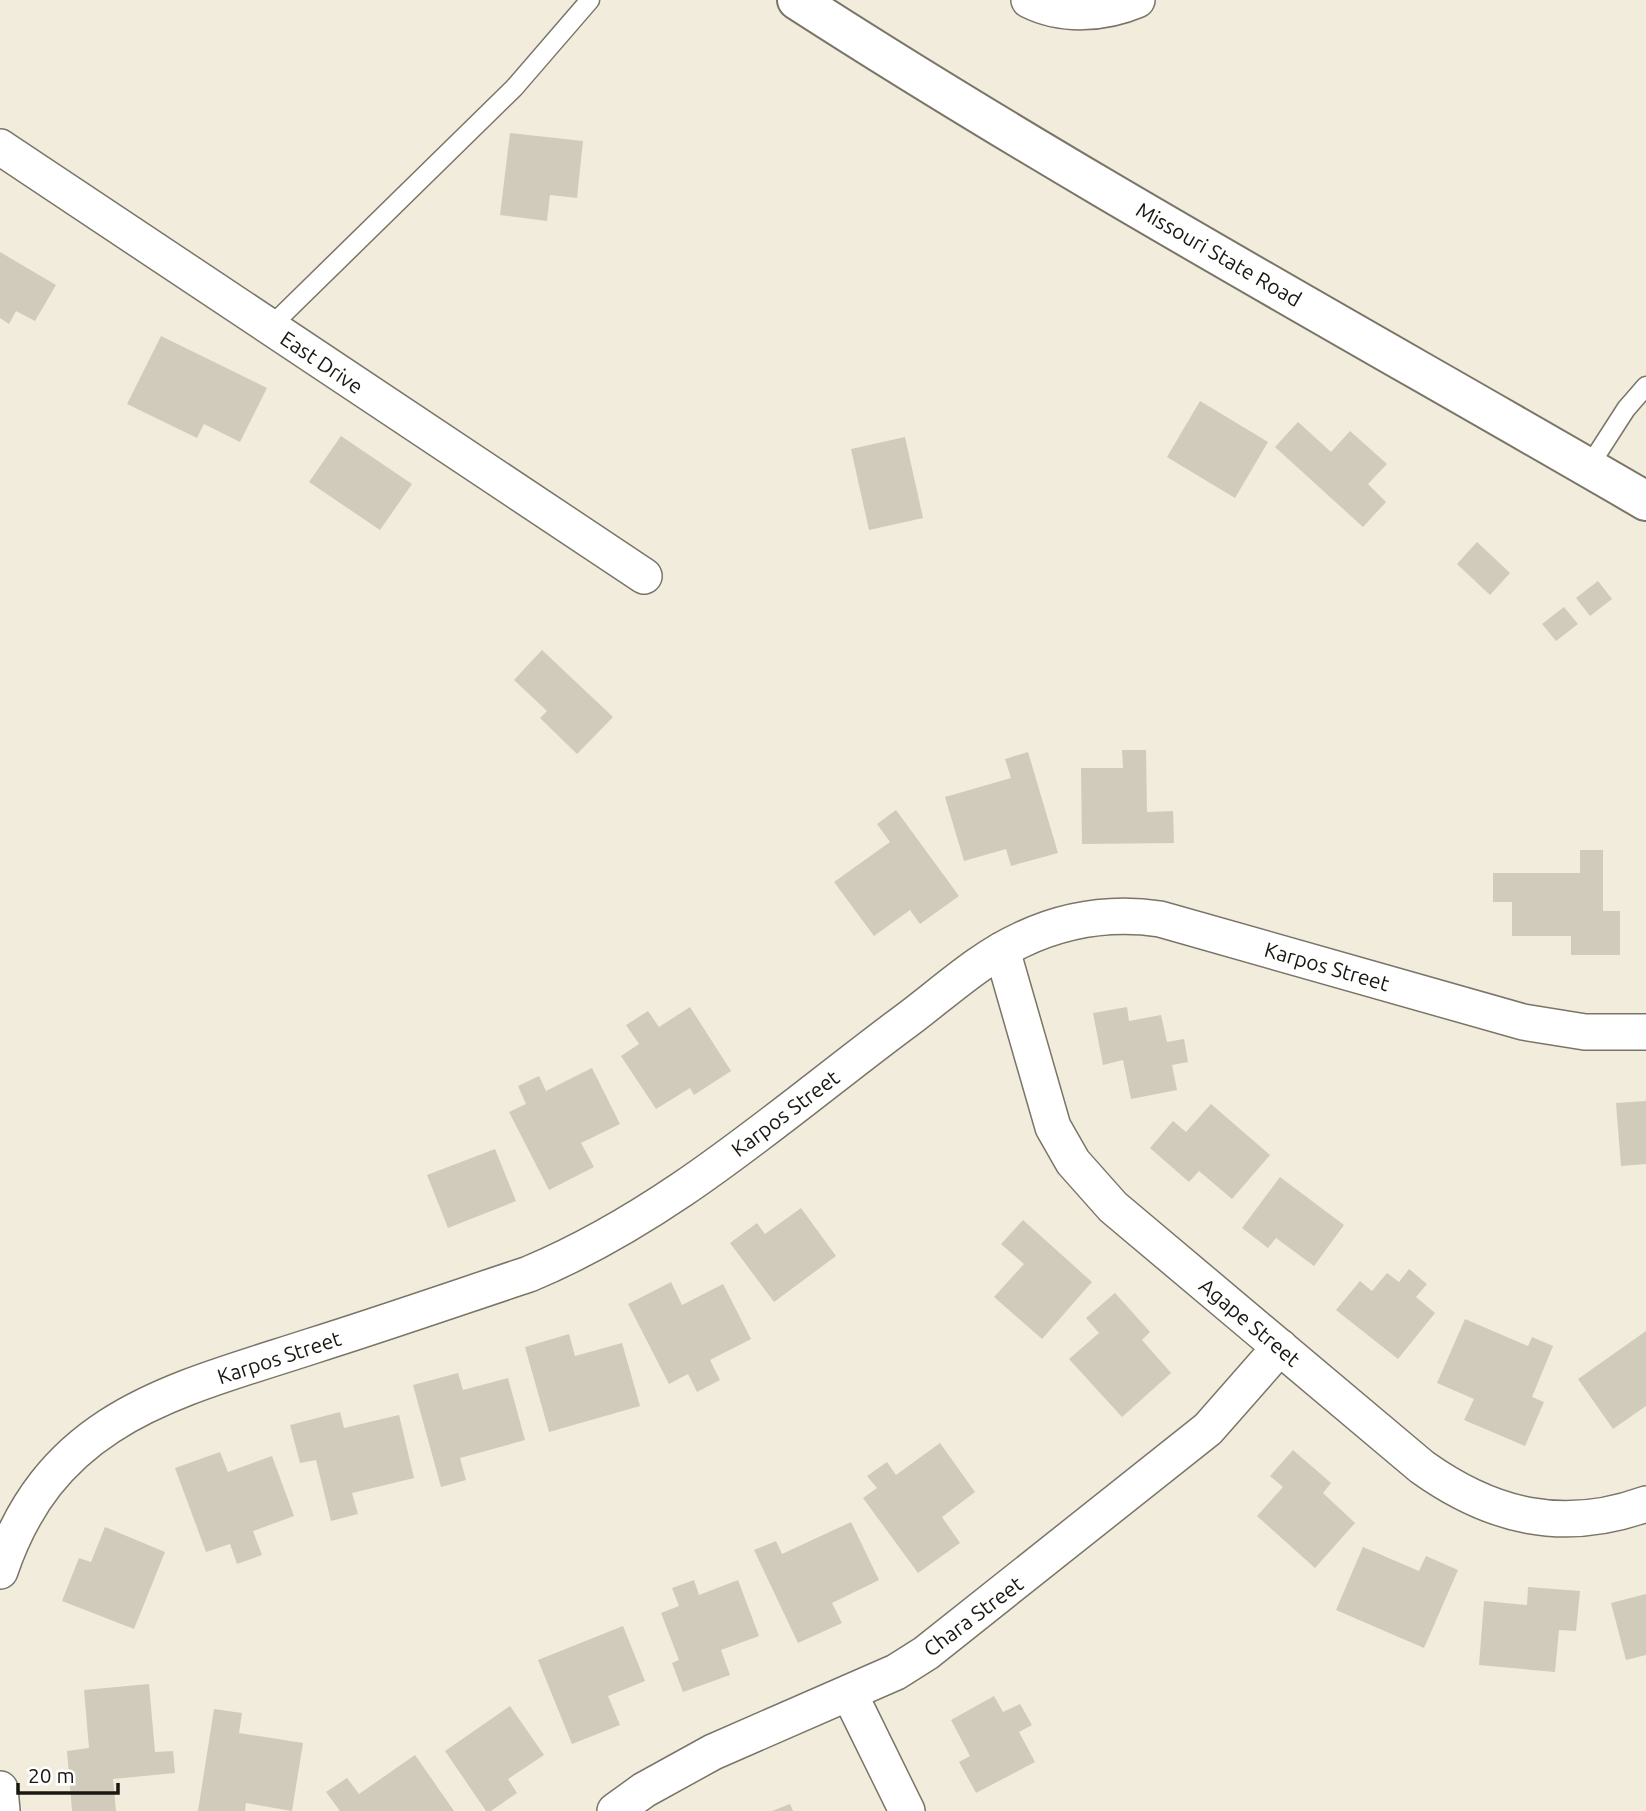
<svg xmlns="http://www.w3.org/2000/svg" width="1646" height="1811" viewBox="0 0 1646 1811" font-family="Ubuntu,sans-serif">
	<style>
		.building { fill: #d1cbbc }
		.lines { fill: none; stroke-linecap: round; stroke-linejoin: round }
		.service-casing { stroke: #7a7567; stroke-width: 21 }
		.minor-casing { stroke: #7a7567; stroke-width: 38 }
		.tertiary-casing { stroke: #7a7567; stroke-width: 42 }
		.service { stroke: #fff; stroke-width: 18 }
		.minor { stroke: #fff; stroke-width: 35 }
		.tertiary { stroke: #fff; stroke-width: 38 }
		.labels { text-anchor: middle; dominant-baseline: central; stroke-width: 6; stroke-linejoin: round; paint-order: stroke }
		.street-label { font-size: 21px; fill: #191711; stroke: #fff }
	</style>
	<rect width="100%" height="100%" fill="#f2ecdd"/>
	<g class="building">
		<polygon points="510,133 583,141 577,198 550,195 547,221 500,215"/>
		<polygon points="0,252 56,285 35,321 16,311 9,324 0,318"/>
		<polygon points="161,336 267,388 240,442 204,424 197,438 127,404"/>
		<polygon points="1200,401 1268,442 1235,498 1167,457"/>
		<polygon points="1298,422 1331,452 1350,431 1387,464 1368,484 1386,502 1363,527 1275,447"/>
		<polygon points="341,436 412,484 380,530 309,482"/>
		<polygon points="905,437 923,518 869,530 851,449"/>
		<polygon points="1477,542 1510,573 1490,595 1457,564"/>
		<polygon points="1598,581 1612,599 1590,616 1576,598"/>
		<polygon points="1564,607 1578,624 1556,641 1542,624"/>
		<polygon points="542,650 613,717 577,754 540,718 547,711 514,680"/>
		<polygon points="1122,750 1146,750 1147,812 1173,811 1174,843 1082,844 1081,768 1123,768"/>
		<polygon points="1028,752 1058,853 1011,866 1006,849 964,861 945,797 1011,778 1005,759"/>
		<polygon points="896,810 959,896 920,924 910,910 874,936 834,882 890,842 877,824"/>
		<polygon points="1580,850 1603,850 1603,911 1620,911 1620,955 1571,955 1571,936 1512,936 1512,902 1493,902 1493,873 1580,873"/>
		<polygon points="690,1007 731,1071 694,1095 690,1088 656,1109 621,1056 639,1044 626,1025 648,1011 659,1027"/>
		<polygon points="1127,1007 1129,1021 1161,1015 1167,1042 1184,1039 1188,1062 1172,1065 1177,1090 1131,1099 1123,1060 1103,1065 1093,1013"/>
		<polygon points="592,1068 620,1124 581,1143 594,1167 549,1190 509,1112 526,1104 518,1086 539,1076 546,1091"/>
		<polygon points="1646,1101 1646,1164 1621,1166 1616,1103"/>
		<polygon points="1211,1104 1270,1155 1232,1199 1199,1171 1189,1182 1150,1148 1173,1121 1186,1132"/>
		<polygon points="495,1149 516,1201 448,1228 427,1175"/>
		<polygon points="1280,1177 1344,1225 1314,1266 1276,1238 1268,1248 1242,1228"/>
		<polygon points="801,1208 836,1256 774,1302 730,1243 757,1223 765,1234"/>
		<polygon points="1023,1220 1092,1282 1042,1339 994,1297 1024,1264 1001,1244"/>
		<polygon points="1409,1269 1427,1284 1416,1297 1435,1313 1398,1359 1336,1310 1360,1281 1372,1291 1387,1273 1399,1282"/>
		<polygon points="671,1282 682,1305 723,1284 751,1339 710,1360 720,1380 697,1392 688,1374 669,1384 628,1304"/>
		<polygon points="1115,1293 1150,1332 1142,1340 1171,1373 1122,1417 1069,1359 1099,1333 1086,1318"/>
		<polygon points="1465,1319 1528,1346 1532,1337 1553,1346 1532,1397 1544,1402 1525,1446 1464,1420 1474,1399 1437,1383"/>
		<polygon points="1646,1331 1646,1406 1613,1429 1578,1379"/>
		<polygon points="569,1334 575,1356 622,1343 640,1406 549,1432 525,1347"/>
		<polygon points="458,1373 463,1390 508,1378 525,1440 460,1458 466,1480 441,1487 413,1385"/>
		<polygon points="340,1412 344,1428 399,1415 414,1478 352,1493 358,1514 331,1521 316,1460 300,1463 290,1425"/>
		<polygon points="940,1443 975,1492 942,1517 960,1543 918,1573 863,1498 877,1488 867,1476 887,1462 896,1475"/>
		<polygon points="1293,1450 1331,1483 1323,1493 1355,1523 1315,1568 1257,1516 1283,1487 1270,1476"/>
		<polygon points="220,1452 228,1472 272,1456 294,1516 253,1531 262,1555 237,1564 230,1544 206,1552 175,1468"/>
		<polygon points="851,1522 879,1580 832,1603 842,1623 798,1643 754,1550 776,1541 782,1554"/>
		<polygon points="105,1527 165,1552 134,1629 62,1601 79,1558 91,1562"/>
		<polygon points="1363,1547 1419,1571 1426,1556 1458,1570 1424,1648 1336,1610"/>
		<polygon points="694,1580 699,1595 738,1580 759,1636 721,1650 730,1675 683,1692 672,1663 679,1660 661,1613 679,1606 672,1588"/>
		<polygon points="1528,1587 1580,1591 1576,1631 1559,1630 1555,1672 1479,1665 1484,1601 1527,1605"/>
		<polygon points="1646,1594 1646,1655 1626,1660 1611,1603"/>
		<polygon points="623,1626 645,1681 608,1696 620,1725 572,1744 538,1660"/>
		<polygon points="149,1684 155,1752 173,1751 175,1773 113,1779 116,1811 72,1811 67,1751 89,1748 84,1690"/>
		<polygon points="994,1696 1003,1712 1020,1704 1032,1725 1019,1732 1035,1762 976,1793 959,1762 970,1756 951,1720"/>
		<polygon points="510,1706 544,1755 508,1779 517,1793 491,1811 486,1811 445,1751"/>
		<polygon points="214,1709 242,1713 239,1733 303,1743 292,1811 246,1803 245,1811 198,1811"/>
		<polygon points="415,1755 454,1811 340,1811 326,1792 347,1778 359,1794"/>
		<polygon points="790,1804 793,1811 772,1811"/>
	</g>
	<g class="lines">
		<defs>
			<g id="service">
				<polyline points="270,327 514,88 590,0"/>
				<polyline points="1588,468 1626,409 1646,386"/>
			</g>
			<g id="minor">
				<path d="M1029,0C1063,17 1104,14 1137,0"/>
				<polyline points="0,147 644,576"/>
				<path d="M1002,950L1053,1127L1073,1162L1113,1207L1422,1467C1492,1517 1563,1534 1646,1504"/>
				<path d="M0,1571C52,1416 174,1391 312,1346C385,1323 457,1298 529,1274C668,1216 780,1115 899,1026C938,998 977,960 1021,940C1065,919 1112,912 1160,919L1523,1022L1585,1032H1646"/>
				<polyline points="849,1693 907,1811"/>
				<polyline points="0,1789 2,1811"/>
				<polyline points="615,1811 644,1790 713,1752 896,1672 926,1653 1208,1429 1280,1347"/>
			</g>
			<path id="tertiary" d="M797,0C1073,178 1362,336 1646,501"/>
		</defs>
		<use href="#service" class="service-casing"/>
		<use href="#minor" class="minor-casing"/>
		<use href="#tertiary" class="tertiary-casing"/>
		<use href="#service" class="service"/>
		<use href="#minor" class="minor"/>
		<use href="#tertiary" class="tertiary"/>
	</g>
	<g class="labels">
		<g class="street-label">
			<text transform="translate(1219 254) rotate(30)">Missouri State Road</text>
			<text transform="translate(322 362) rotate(34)">East Drive</text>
			<text transform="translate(1327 966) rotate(16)">Karpos Street</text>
			<text transform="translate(785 1113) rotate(-37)">Karpos Street</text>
			<text transform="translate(1250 1322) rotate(40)">Agape Street</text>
			<text transform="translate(279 1357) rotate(-18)">Karpos Street</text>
			<text transform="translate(973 1616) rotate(-37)">Chara Street</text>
		</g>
	</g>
	<path d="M18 1783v10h100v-10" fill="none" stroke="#191711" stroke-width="3.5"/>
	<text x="28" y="1783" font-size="21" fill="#191711" stroke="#ffffff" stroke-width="5" paint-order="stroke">20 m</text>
</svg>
